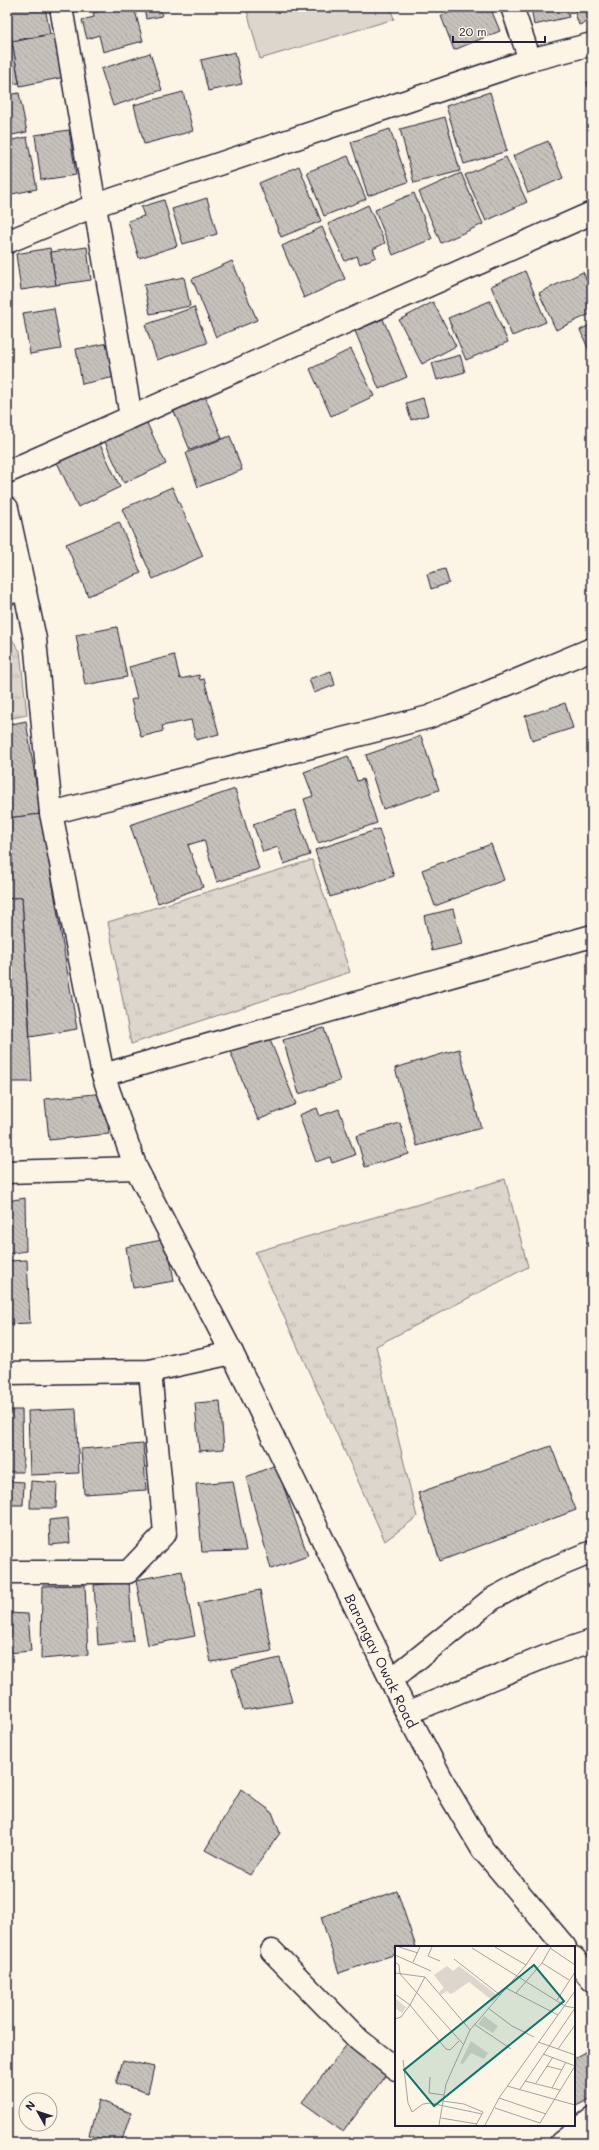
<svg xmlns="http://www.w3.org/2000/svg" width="599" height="2150" viewBox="0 0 599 2150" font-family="Mali,sans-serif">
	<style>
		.grass { fill: url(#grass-tufts); stroke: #7f7c84 }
		.park { fill: #dcd6cc; stroke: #7f7c84 }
		.building { fill: url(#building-back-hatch); stroke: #22223b }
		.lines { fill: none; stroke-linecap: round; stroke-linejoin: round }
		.minor-casing { stroke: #22223b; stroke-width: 25 }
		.minor { stroke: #fcf5e5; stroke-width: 22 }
		.labels { text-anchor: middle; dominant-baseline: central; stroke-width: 3; stroke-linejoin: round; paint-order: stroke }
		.street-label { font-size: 14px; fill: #22223b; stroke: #fcf5e5 }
		.inset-road { fill: none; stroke: #a5a1a1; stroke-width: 1 }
		.view { fill: #0f766e; fill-opacity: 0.15; stroke: #0f766e; stroke-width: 2 }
		.inset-edge { fill: none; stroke: #22223b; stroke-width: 2 }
	</style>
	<defs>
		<pattern id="grass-tufts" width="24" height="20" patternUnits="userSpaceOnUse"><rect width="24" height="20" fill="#dcd6cc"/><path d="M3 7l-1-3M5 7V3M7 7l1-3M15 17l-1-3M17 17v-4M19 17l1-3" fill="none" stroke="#bcb7b0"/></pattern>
		<pattern id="building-back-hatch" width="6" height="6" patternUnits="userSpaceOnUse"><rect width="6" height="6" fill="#c6c1bb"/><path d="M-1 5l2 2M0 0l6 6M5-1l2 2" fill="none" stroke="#aaa6a2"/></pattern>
	</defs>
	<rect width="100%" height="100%" fill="#fcf5e5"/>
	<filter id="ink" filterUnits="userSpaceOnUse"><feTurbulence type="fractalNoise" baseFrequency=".025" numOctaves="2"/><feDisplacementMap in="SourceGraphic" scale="8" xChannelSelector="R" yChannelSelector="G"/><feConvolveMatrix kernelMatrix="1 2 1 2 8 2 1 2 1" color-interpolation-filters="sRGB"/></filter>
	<g filter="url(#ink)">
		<g class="grass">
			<polygon points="7,632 20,651 27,715 7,719"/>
			<polygon points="312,860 350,972 131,1044 108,922"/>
			<polygon points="505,1179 528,1267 376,1346 417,1517 385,1541 255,1252"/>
		</g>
		<polygon class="park" points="246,7 390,7 394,19 260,59"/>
		<g class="building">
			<polygon points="7,7 45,7 50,34 12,41"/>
			<polygon points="114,7 134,7 143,41 103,52 99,35 87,39 82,20 94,17 93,13"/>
			<polygon points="144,7 160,7 162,16 146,19"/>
			<polygon points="463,7 490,7 500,31 454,50 441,16"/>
			<polygon points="531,7 566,7 569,17 534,25"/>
			<polygon points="573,7 592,7 592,20 579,25"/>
			<polygon points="57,33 65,77 20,86 12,42"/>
			<polygon points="13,46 19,83 7,85 7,47"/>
			<polygon points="235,52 242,84 208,91 201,60"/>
			<polygon points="150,53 162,90 113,106 101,69"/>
			<polygon points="592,80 592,99 587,82"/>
			<polygon points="183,92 193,131 144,144 134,105"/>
			<polygon points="490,92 507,151 464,164 446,106"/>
			<polygon points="19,93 27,132 7,136 7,95"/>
			<polygon points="445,117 460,171 414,183 400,129"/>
			<polygon points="390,129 408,182 368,196 351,142"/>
			<polygon points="69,130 76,175 41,180 35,135"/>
			<polygon points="27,137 37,189 7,195 7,141"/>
			<polygon points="548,141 563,178 528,193 513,156"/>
			<polygon points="348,156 366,199 324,216 307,172"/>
			<polygon points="506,157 527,202 486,221 465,175"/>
			<polygon points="299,166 321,221 281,237 259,183"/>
			<polygon points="461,173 483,224 441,243 419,192"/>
			<polygon points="414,193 432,239 393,255 375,210"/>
			<polygon points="207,198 217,234 183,244 172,209"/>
			<polygon points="164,200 177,246 139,258 128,221 144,216 141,207"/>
			<polygon points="368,205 385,243 373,249 376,257 360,264 357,256 345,261 328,224"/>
			<polygon points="322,227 345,279 304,298 282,246"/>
			<polygon points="87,247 91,280 56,285 51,252"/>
			<polygon points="50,248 56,285 21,290 16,254"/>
			<polygon points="232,261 257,320 216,337 192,279"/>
			<polygon points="525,271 546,322 512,336 491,286"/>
			<polygon points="583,272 592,291 592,313 556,330 539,293"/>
			<polygon points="184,277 190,306 150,314 144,285"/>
			<polygon points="490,301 508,342 466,360 448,318"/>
			<polygon points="433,302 456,346 422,364 399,320"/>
			<polygon points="194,307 207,343 157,360 145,325"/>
			<polygon points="54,308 61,349 30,354 23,313"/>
			<polygon points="383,319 407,377 379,389 355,331"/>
			<polygon points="592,324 592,357 580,330"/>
			<polygon points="109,343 115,377 82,384 76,349"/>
			<polygon points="351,349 374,396 331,416 310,369"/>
			<polygon points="460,355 465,372 437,380 432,363"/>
			<polygon points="205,396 222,438 190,450 173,409"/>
			<polygon points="423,398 428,415 411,420 406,403"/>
			<polygon points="146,421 166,464 124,483 104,440"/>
			<polygon points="230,436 242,470 198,487 186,453"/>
			<polygon points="97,438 120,487 78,507 55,458"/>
			<polygon points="172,487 203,556 153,579 122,509"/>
			<polygon points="119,522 141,573 88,596 66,544"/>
			<polygon points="445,569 449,583 431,589 427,574"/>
			<polygon points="117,627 127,677 85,685 76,635"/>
			<polygon points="174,655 180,679 199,675 200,680 204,679 219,734 196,740 191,720 162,726 163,731 141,737 131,700 137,698 129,667"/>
			<polygon points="331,671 335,685 314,693 309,679"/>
			<polygon points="565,703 573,728 532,741 525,716"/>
			<polygon points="26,721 41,814 7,818 7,725"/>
			<polygon points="421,736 439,790 383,809 366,755"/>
			<polygon points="348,756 357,781 363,779 377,823 318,843 304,799 313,796 304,772"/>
			<polygon points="235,789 259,869 217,882 204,840 188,845 203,887 158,903 130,825"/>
			<polygon points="295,810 310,855 284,864 278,847 263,852 253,824"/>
			<polygon points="41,814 77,1029 30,1037 22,897 7,899 7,818"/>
			<polygon points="379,829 394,876 330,897 315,850"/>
			<polygon points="491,844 504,880 435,906 422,870"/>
			<polygon points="22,897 32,1082 7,1082 7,899"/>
			<polygon points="453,909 462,944 432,951 424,916"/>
			<polygon points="324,1028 340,1081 299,1094 283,1040"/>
			<polygon points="268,1035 296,1104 258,1120 230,1051"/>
			<polygon points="459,1049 481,1128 417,1146 395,1068"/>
			<polygon points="105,1093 109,1134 49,1140 45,1099"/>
			<polygon points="317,1108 320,1116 339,1109 355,1155 332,1163 330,1157 316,1162 299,1115"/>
			<polygon points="400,1123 409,1154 365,1167 356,1136"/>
			<polygon points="25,1198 26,1251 7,1254 7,1201"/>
			<polygon points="167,1239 174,1281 133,1288 126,1247"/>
			<polygon points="27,1260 30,1323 7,1324 7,1261"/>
			<polygon points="220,1401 224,1449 199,1451 195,1403"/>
			<polygon points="76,1409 79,1473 30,1475 28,1411"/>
			<polygon points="7,1410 22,1410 23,1472 7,1472"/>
			<polygon points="143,1444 146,1490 84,1494 81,1449"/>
			<polygon points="551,1446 576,1510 440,1561 418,1493"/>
			<polygon points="276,1465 308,1556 271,1569 246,1477"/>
			<polygon points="7,1481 24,1482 23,1505 7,1505"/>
			<polygon points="31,1481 57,1483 56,1508 30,1508"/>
			<polygon points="233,1481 246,1551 202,1552 196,1484"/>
			<polygon points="68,1518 70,1543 50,1545 49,1520"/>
			<polygon points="182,1571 195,1636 148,1645 136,1580"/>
			<polygon points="129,1582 133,1641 98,1645 94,1585"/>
			<polygon points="85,1585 88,1655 41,1659 42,1586"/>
			<polygon points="260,1590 272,1651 211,1662 198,1603"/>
			<polygon points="7,1613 28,1614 31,1651 7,1653"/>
			<polygon points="280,1658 292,1702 243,1710 232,1669"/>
			<polygon points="241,1789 272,1812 280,1833 250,1875 205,1850"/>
			<polygon points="397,1891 416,1947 396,1947 396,1954 339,1973 321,1917"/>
			<polygon points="352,2038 391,2068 343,2132 302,2102"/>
			<polygon points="592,2048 592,2098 574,2107 574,2058"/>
			<polygon points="123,2060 154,2067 148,2093 116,2083"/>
			<polygon points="99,2100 131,2113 121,2143 113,2143 89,2135"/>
		</g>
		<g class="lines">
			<defs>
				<g id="minor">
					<polyline points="61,7 131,417"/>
					<polyline points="512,7 530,60"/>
					<polyline points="7,242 96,205 530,60 592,44"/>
					<polyline points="7,472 592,213"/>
					<path id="s1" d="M7,508L35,639L51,813L103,1075L136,1168L232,1353L407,1713L449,1793L483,1850L565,1947"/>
					<polyline points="7,593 25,589"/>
					<polyline points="51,813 429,717 592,649"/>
					<polyline points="103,1075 592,936"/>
					<polyline points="7,1172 136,1168"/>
					<polyline points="7,1373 150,1371 232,1353"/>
					<polyline points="7,1572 128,1572 165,1533 150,1371"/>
					<polyline points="391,1680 492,1599 541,1573 592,1552"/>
					<polyline points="407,1713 547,1656 592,1641"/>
					<polyline points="272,1951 359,2040 396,2069"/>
					<polyline points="574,1958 592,1980"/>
					<polyline points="561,2143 592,2119"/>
				</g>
			</defs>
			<use href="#minor" class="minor-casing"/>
			<use href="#minor" class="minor"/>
		</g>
	</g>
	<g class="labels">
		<g class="street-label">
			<text stroke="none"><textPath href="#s1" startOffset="1225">Barangay Owak Road</textPath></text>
		</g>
	</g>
	<g transform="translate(395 1946)">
		<rect width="180" height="180" fill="#fcf5e5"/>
		<path d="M52,20L58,25L64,20L102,49L101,52L98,55L74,36L58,47L55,48L52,45L46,49L44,46L49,42L39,29ZM89,70L103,80L98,87L83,78ZM76,95L93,107L89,113L76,107L68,118L65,117Z" fill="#dcd6cc"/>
		<path d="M1,53L11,61L7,67L0,62Z" fill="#dcd6cc"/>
		<path class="inset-road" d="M4,1L23,7M37,1L33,10L45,15M100,1L131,19M77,2L170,60L180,62M155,2L180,19M0,9L36,25M59,13L105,49M0,16L4,19L5,28L69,99M18,16L25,1M147,17L174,34M0,27L30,31L75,84M111,42L163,69M121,47L147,17L156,1M0,48L15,59L51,103L55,104L64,95M162,54L180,26M93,62L117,80L139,91M0,73L6,71L15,59L30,31M79,78L116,103M143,96L180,109M163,103L180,79M148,108L180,120M8,114L13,157L17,166L28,158L35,157L87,168M152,120L167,124M35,131L34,147L49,149M130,135L165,144M141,137L158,111M112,140L180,159M157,142L171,116M125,143L180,62M104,152L151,168M48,155L69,158L88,166L81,179M100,162L145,177L180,120M46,172L82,178M44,179L51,138L75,84L131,19L143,1M90,179L104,152L180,45"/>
		<path class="view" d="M139,19L169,55L39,160L9,124Z"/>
		<rect width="180" height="180" class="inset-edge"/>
	</g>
	<rect width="599" height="2150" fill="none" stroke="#fcf5e5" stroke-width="24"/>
	<rect x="12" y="12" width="575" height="2126" fill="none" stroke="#22223b" stroke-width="1.5" filter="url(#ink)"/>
	<g transform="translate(38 2112) rotate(309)"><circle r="19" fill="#fcf5e5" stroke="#a5a1a1"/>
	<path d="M0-3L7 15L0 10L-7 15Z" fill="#22223b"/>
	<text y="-6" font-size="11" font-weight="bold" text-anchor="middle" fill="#22223b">N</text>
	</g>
	<path d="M453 36v6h92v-6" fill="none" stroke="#22223b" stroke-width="2"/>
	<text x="459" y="36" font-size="12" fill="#22223b" stroke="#fcf5e5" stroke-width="3" paint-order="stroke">20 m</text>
</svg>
